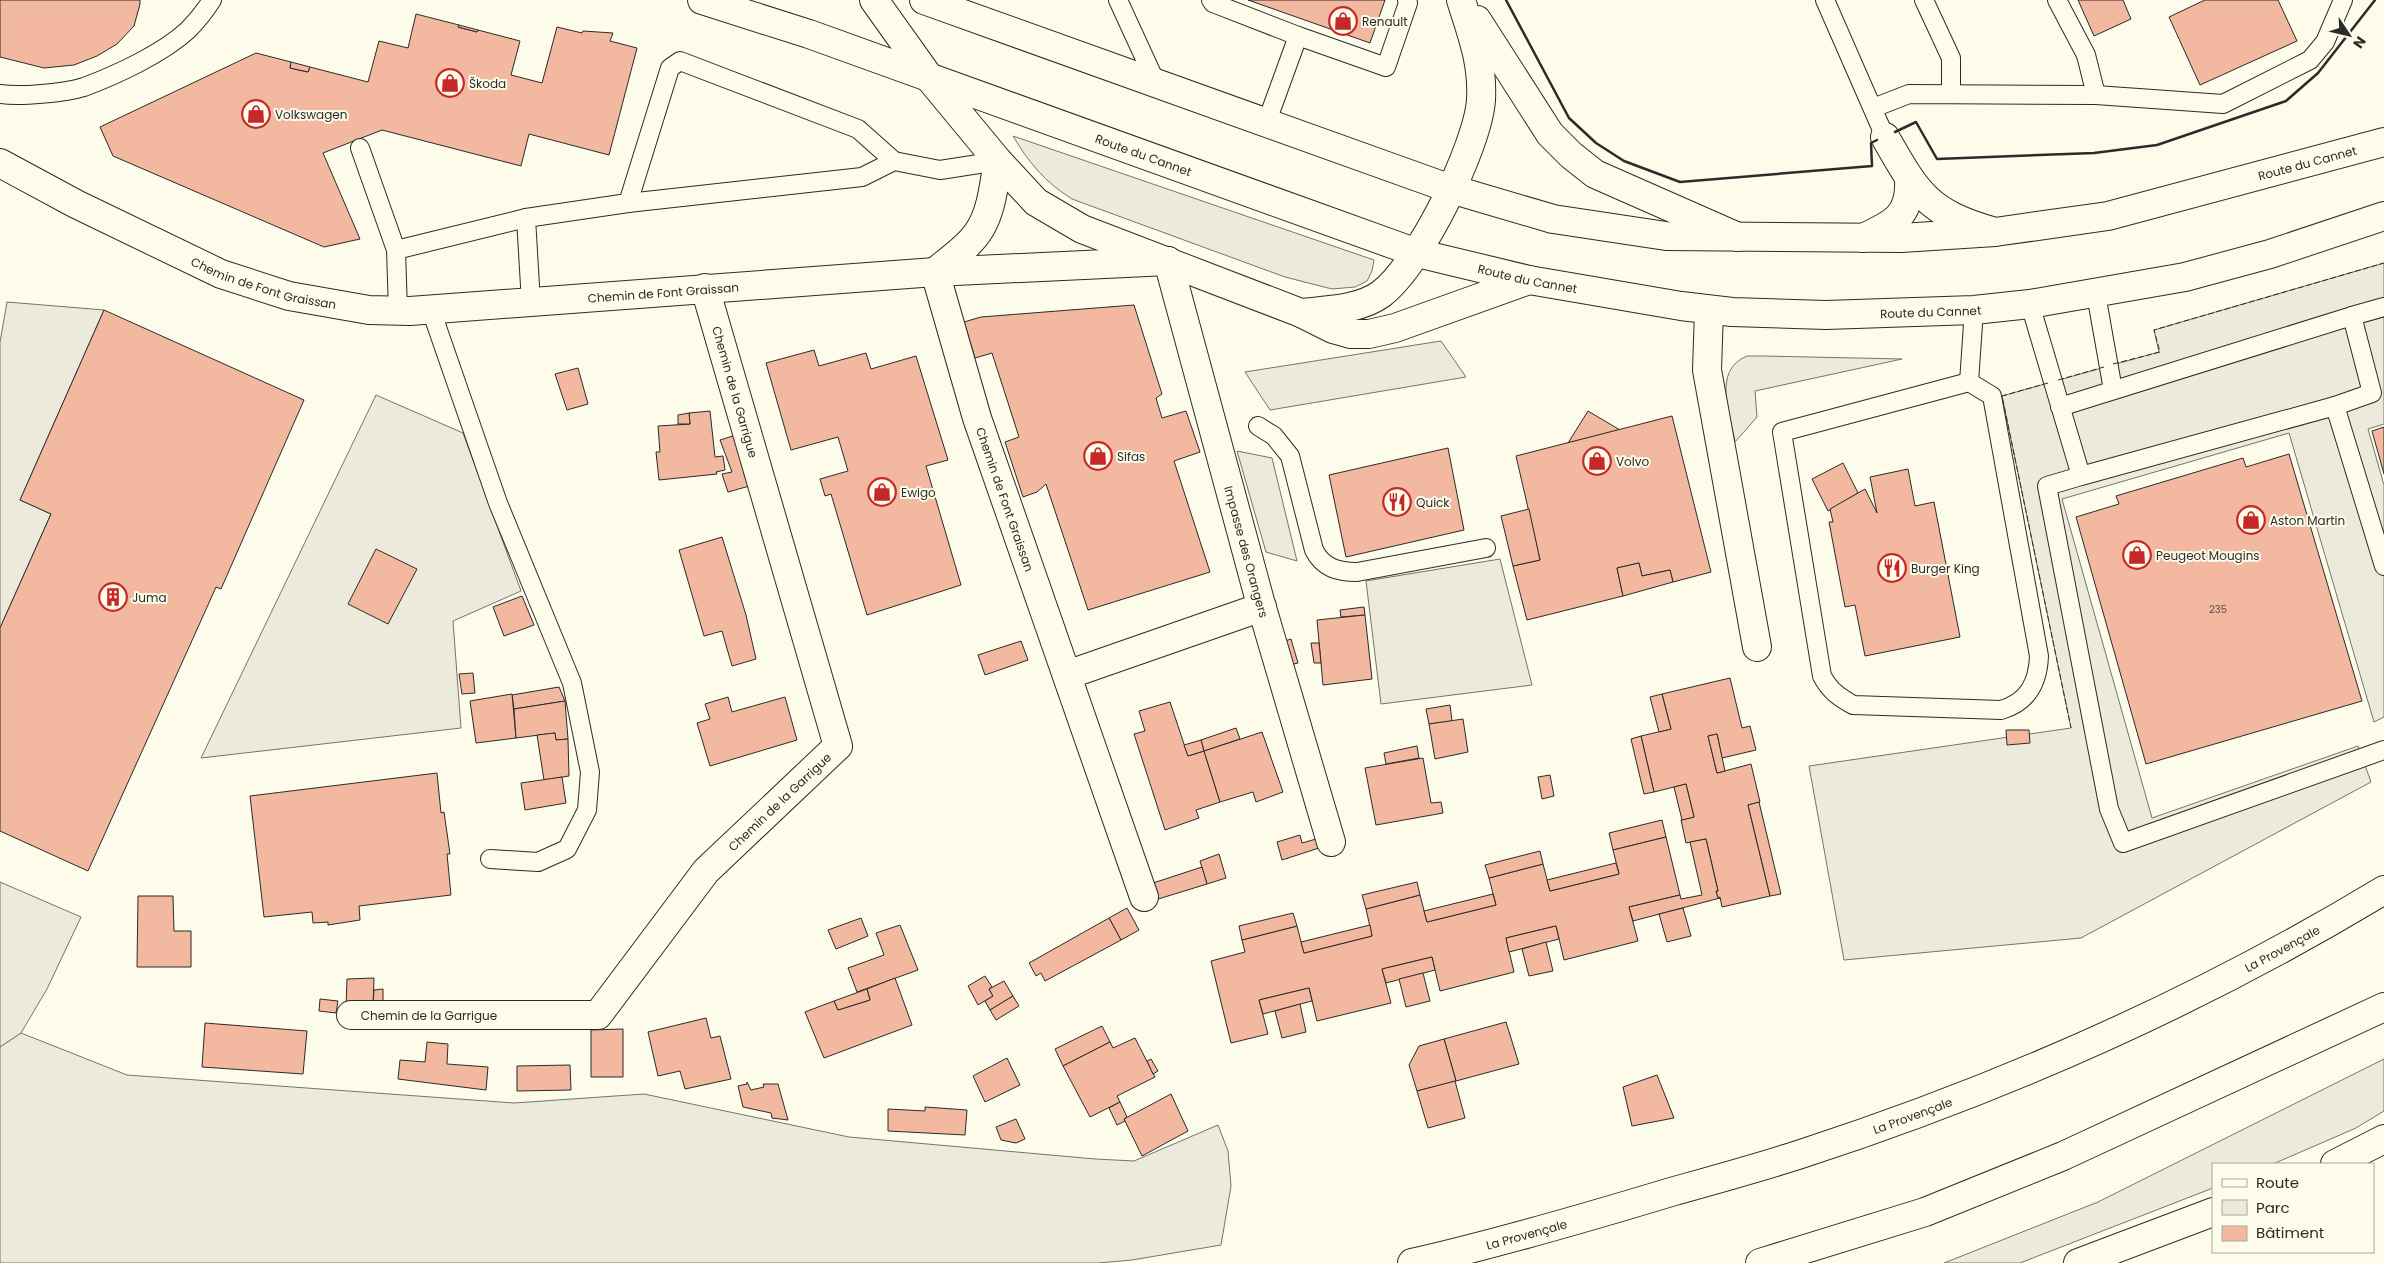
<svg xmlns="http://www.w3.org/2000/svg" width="2384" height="1263" viewBox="0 0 2384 1263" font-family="Poppins,sans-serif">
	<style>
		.green { fill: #ecebdb; stroke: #74746e }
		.parking { fill: #eceadb; stroke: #74746e }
		.building { fill: #f2b8a0; stroke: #2b2b2b }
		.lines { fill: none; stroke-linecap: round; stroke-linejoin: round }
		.service-casing { stroke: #2b2b2b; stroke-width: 20 }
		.minor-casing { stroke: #2b2b2b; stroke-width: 30 }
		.tertiary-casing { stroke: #2b2b2b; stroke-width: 30 }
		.secondary-casing { stroke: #2b2b2b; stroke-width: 30 }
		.primary-casing { stroke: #2b2b2b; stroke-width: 30 }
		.motorway-casing { stroke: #2b2b2b; stroke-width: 30 }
		.service { stroke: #fdfbea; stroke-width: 18 }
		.minor { stroke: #fdfbea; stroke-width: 28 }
		.tertiary { stroke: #fdfbea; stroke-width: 28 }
		.secondary { stroke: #fdfbea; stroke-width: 28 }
		.primary { stroke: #fdfbea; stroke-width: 28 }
		.motorway { stroke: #fdfbea; stroke-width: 28 }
		.fence { stroke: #2b2b2b; stroke-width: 1; stroke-dasharray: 6 2.5; stroke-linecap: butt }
		.wall { stroke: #2b2b2b; stroke-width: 2.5 }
		.labels { text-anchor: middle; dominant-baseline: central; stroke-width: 4; stroke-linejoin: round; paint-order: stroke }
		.number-label { font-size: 10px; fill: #5d4e48 }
		.poi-label { font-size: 12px; fill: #2b2b2b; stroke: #fdfbea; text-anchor: start }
		.street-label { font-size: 12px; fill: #2b2b2b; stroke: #fdfbea }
	</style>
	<rect width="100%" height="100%" fill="#fdfbea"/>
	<g class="green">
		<path d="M1013,136L1374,260L1372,271L1367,281L1355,287L1332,289L1285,277L1072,199C1045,182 1029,163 1013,136Z"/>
		<path d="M1747,356H1764L1902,359L1755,391L1757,417L1735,442C1730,414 1712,370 1747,356Z"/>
		<polygon points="21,1033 127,1075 514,1103 644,1094 849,1137 1095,1159 1134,1161 1218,1125 1228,1151 1231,1186 1221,1245 1132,1260 1098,1263 0,1263 0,1047"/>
		<polygon points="2384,1059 2384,1111 2356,1128 2273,1164 2213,1164 2213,1188 2020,1263 1944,1263 2098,1202"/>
	</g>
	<g class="parking">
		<polygon points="2384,263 2384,424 2368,429 2384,485 2384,717 2374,722 2289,433 2062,499 2152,818 2358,746 2371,782 2081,938 1844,960 1809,766 2071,728 2002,396 2159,352 2154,330"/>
		<polygon points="7,302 104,310 20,500 51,514 0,628 0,342"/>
		<polygon points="1441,341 1466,377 1270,410 1245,372"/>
		<polygon points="376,395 463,433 521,591 453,621 461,728 201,758"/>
		<polygon points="1237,451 1272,458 1297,561 1266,552"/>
		<polygon points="1500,559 1532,685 1381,704 1366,581"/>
		<polygon points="0,882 81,917 47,989 21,1033 0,1047"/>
	</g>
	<g class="building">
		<polygon points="0,0 140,0 140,4 134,26 117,44 97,56 74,65 44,68 0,57"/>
		<polygon points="1248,0 1385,0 1370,43"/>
		<polygon points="2078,0 2123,0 2131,19 2094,36"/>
		<polygon points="2205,0 2278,0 2297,41 2200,85 2169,17"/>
		<polygon points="416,14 459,25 458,27 477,32 478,30 520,41 511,75 542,83 557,27 582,33 583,31 613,33 610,41 637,48 609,155 529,134 521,166 382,130 323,153 360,239 324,247 113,156 100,127 256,53 291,62 290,68 308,72 310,67 368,82 379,41 408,48"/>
		<polygon points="459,25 478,30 477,32 458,27"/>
		<polygon points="291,62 310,67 308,72 290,68"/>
		<polygon points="1134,305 1162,394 1156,398 1162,418 1186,411 1200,452 1174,461 1210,572 1088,610 1046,484 1037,492 1023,497 1005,442 1019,437 992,353 975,358 964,322 981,317"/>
		<polygon points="104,310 304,400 221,589 216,587 208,605 88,871 0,831 0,628 51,514 20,500"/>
		<polygon points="814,350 819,366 866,353 871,369 916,356 948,460 926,466 961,585 867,615 831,494 825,496 820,479 848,471 838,437 791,450 766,363"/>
		<polygon points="578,368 588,404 567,410 555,374"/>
		<polygon points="710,411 715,457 723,456 725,470 716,472 717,474 659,480 656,452 660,452 658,426 690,424 689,413"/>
		<polygon points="1588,411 1620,430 1568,443"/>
		<polygon points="689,413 690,424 678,424 678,415"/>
		<polygon points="1672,416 1711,572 1673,582 1670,570 1642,576 1639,563 1617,568 1623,596 1527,620 1513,566 1540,560 1516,456"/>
		<polygon points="2384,427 2384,474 2372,431"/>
		<polygon points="739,434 753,485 728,492 722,474 732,472 720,440"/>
		<polygon points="1448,448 1464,530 1346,557 1329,475"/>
		<polygon points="2289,454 2362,701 2146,764 2076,517 2119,504 2116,496 2243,458 2246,467"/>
		<polygon points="1843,463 1858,493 1828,511 1812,479"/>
		<polygon points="1908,469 1915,506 1934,502 1960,637 1865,656 1855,605 1845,607 1829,522 1833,522 1830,509 1865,489 1877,513 1870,477"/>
		<polygon points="1529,509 1540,560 1513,566 1501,516"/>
		<polygon points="722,537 746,615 756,659 732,666 722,631 704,636 679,550"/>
		<polygon points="376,549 417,569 388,624 348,604"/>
		<polygon points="1639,563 1642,576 1670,570 1673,582 1623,596 1617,568"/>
		<polygon points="522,596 534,625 504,636 493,607"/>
		<polygon points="1364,607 1365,615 1341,617 1340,610"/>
		<polygon points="1365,615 1372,679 1323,685 1317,620"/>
		<polygon points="1291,639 1298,663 1286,666 1279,643"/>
		<polygon points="1021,641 1028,660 985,675 978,655"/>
		<polygon points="1311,643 1319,643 1321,663 1314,663"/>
		<polygon points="473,673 475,693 462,694 459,674"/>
		<polygon points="1730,678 1742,728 1750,726 1756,750 1722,758 1717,734 1708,736 1717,773 1751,764 1760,802 1748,805 1770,896 1722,907 1720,897 1718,898 1716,891 1718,891 1706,839 1686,843 1681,820 1694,817 1686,784 1654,792 1641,736 1671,729 1662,694"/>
		<polygon points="559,687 565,701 514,709 512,695"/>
		<polygon points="512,694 516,738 476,743 470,701"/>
		<polygon points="1662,694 1671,729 1659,732 1650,697"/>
		<polygon points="728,697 732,712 785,697 797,740 710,766 697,723 710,719 705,704"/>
		<polygon points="565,701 568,739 556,740 555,733 516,738 514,709"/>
		<polygon points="1170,702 1188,756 1204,751 1220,802 1196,810 1199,818 1165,830 1134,734 1145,731 1139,711"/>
		<polygon points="1450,705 1452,721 1429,724 1426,709"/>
		<polygon points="1463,719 1468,752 1435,759 1429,724"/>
		<polygon points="1236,728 1240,739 1204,751 1201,740"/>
		<polygon points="2006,730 2029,730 2030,743 2007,745"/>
		<polygon points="1262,732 1283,792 1256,802 1253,792 1220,802 1204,751"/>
		<polygon points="555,733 556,740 568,739 569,776 544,780 537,735"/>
		<polygon points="1717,734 1725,771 1717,773 1708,736"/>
		<polygon points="1641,736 1654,792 1644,794 1631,739"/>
		<polygon points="1201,740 1204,751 1188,756 1184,745"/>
		<polygon points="1417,746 1419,758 1386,764 1384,753"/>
		<polygon points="1423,758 1431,803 1441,802 1443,813 1376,825 1365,768"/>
		<polygon points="437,773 441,813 444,812 450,854 447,854 451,895 359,906 360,920 328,925 328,922 313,923 312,912 264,917 250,796"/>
		<polygon points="1550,775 1554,796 1542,799 1538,777"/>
		<polygon points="562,777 566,803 525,810 521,783"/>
		<polygon points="1686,784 1694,817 1682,820 1674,787"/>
		<polygon points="1759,802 1781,894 1770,896 1748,805"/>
		<polygon points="1662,820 1666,837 1613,850 1609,833"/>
		<polygon points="1300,835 1302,843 1316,839 1319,848 1282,860 1277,842"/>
		<polygon points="1666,837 1680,895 1629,907 1638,941 1564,960 1556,926 1506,938 1514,972 1440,991 1432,957 1382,969 1391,1003 1317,1021 1309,988 1259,1000 1268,1034 1231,1043 1211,961 1245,952 1242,940 1297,926 1304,953 1372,936 1366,909 1420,895 1427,922 1496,905 1489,878 1543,864 1550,891 1619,874 1613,850"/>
		<polygon points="1706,839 1718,891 1716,891 1718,898 1720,898 1633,921 1629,907 1680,895 1681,899 1702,895 1690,842"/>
		<polygon points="1540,851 1543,864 1489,878 1485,865"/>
		<polygon points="1219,854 1226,878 1207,884 1200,861"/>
		<polygon points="1616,863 1619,874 1550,891 1547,880"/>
		<polygon points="1202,867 1207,884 1155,900 1150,884"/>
		<polygon points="1417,882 1420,895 1366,909 1362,895"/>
		<polygon points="1493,894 1496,905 1427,922 1424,911"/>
		<polygon points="138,896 173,896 174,931 191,931 191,967 137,967"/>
		<polygon points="1127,908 1139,930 1121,940 1109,918"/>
		<polygon points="1683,908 1691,936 1667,942 1659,914"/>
		<polygon points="1293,913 1297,926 1242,940 1239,926"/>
		<polygon points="861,918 868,936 836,949 828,930"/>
		<polygon points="1109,918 1121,940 1045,981 1041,973 1036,976 1029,963"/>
		<polygon points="900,925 918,970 857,992 848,968 884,955 876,933"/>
		<polygon points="1370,925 1372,936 1304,953 1301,942"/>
		<polygon points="1556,926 1559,939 1509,952 1506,938"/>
		<polygon points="1546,942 1553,971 1529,976 1522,949"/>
		<polygon points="1432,957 1435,970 1386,983 1382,969"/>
		<polygon points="1423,973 1430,1001 1406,1007 1399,979"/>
		<polygon points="985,976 992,987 989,989 993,996 978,1005 968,986"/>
		<polygon points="374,978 373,1007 346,1008 347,979"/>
		<polygon points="895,978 912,1025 824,1058 805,1012 834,1001 838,1010 870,1000 867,989"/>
		<polygon points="1004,981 1013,996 990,1010 985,1001 993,996 989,989"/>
		<polygon points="1309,988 1312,1001 1263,1014 1259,1000"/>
		<polygon points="383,989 383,1005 373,1005 374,990"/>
		<polygon points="867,989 870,1000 838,1010 834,1001"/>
		<polygon points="1013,996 1019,1006 996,1020 990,1010"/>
		<polygon points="320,999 338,1001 336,1013 319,1011"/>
		<polygon points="1300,1004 1306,1032 1282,1038 1275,1011"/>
		<polygon points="706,1018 711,1038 720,1036 731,1079 685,1089 680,1071 658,1076 648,1032"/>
		<polygon points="1506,1022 1519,1064 1456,1081 1444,1039"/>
		<polygon points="205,1023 307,1031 303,1074 202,1067"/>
		<polygon points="1102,1026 1110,1042 1063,1066 1055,1049"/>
		<polygon points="623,1029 623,1077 591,1077 591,1030"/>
		<polygon points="1135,1038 1155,1077 1117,1096 1120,1102 1090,1117 1063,1066 1110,1042 1113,1048"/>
		<polygon points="1444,1039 1456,1081 1417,1091 1409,1065 1419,1046"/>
		<polygon points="427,1042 448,1044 447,1064 488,1067 486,1090 398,1079 400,1060 425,1062"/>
		<polygon points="1007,1058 1020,1085 985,1102 973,1076"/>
		<polygon points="1151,1059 1158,1071 1153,1074 1147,1061"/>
		<polygon points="570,1065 571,1090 517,1091 517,1066"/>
		<polygon points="1657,1075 1674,1118 1632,1126 1623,1087"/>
		<polygon points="1455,1081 1465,1118 1428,1128 1417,1091"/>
		<polygon points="747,1082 751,1090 764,1087 763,1084 778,1084 788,1120 772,1118 771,1113 743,1107 738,1086 747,1084"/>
		<polygon points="1171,1094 1188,1131 1142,1156 1124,1119"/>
		<polygon points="1120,1102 1127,1117 1124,1119 1125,1121 1117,1125 1109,1108"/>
		<polygon points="925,1107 967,1110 965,1135 888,1131 888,1109 925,1111"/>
		<polygon points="1016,1119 1025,1139 1016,1143 1001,1140 996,1127"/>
	</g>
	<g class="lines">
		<defs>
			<g id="service">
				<polyline points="1118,0 1157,85"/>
				<polyline points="1211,0 1213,3 1298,36"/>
				<polyline points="1825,0 1885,137"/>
				<polyline points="1924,0 1951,58 1951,94"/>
				<polyline points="2057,0 2086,55 2096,95"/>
				<path d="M0,94C19,97 65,93 84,87C116,75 162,54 188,30C197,21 205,11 212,0"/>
				<polyline points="1873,108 1909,94 2096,95 2223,104 2310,60 2325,42 2343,0"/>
				<polyline points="1266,124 1298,36 1386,67 1408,3 1407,0"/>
				<polyline points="360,148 396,250"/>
				<polyline points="628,203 670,68 680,61 858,129 894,161"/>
				<polyline points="2096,294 2113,390"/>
				<polyline points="531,303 526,218 628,203 862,177 894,161 940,170 998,161"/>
				<polyline points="2030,304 2081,476 2335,406 2372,393 2352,316 2060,407"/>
				<polyline points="431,310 498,503 572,683 590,772 587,810 567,849 538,862 490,859"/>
				<polyline points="398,311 396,250 526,218"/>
				<polyline points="2352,316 2384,307"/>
				<path d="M1969,382L1992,396L2039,656C2038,683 2028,702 2001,710L1853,705C1839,697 1830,691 1822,676L1782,432Z"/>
				<polyline points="1969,382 1974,310"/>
				<polyline points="2335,406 2384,566"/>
				<path d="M1258,426L1274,436L1290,456L1314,550C1323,568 1338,572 1357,572L1486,548"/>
				<polyline points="2081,476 2047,486 2109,809 2123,843 2384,750"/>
			</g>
			<g id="minor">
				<path d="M1885,137C1918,195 1928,213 1995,232"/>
				<path d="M1863,238C1893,224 1911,216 1909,180"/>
				<path id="s1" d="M1168,261L1260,601L1331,842"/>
				<path id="s2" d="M935,272L977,418L1144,897"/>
				<polyline points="1709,310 1707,370 1757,647"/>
				<polyline points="1067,675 1262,607"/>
				<path id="s3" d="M351,1015H598L706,871L838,746L705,288"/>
			</g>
			<g id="tertiary">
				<path id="s4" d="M0,163L76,204L221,274L289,296L369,310L410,311L935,272L1168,261"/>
				<path d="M935,272C950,259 970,246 980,229C992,210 994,183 998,161"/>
				<polyline points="2335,1164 2384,1139"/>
				<polyline points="2078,1263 2213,1212"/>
			</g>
			<g id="secondary">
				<polyline points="874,0 931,80 998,161 1036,202 1082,229 1301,313 1333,329 1351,334 1369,334 1395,328 1529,280"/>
				<polyline points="1477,20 1550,134 1571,155 1595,174 1738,237"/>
				<path d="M1301,313C1327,310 1359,310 1381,294C1419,266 1478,146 1481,100C1483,62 1472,35 1461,0"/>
			</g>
			<g id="primary">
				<path id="s5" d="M702,0L809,34L1417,253L1529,280L1681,306L1732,312L1826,315L1974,310L2030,304L2185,277L2270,254L2384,216"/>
				<path id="s6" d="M924,0L1451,189L1553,219L1666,236L1901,238L1995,232L2108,216L2384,142"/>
			</g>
			<g id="motorway">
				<path id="s7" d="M1412,1263C1500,1243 1585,1218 1671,1192C1714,1180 1758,1168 1801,1154C2004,1088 2202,1000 2384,890"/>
				<polyline points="1760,1263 1925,1212 2063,1156 2384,1007"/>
			</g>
		</defs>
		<use href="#service" class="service-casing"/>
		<use href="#minor" class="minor-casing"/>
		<use href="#tertiary" class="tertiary-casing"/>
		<use href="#secondary" class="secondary-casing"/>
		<use href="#primary" class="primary-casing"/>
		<use href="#motorway" class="motorway-casing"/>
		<use href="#service" class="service"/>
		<use href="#minor" class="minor"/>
		<use href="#tertiary" class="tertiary"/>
		<use href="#secondary" class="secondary"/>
		<use href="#primary" class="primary"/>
		<use href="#motorway" class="motorway"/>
		<g class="fence">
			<polyline points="2113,364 2160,352 2154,330 2384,263"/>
			<polyline points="2058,380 2104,367"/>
			<polyline points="2048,383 2002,396 2071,728"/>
		</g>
		<g class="wall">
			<polyline points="1506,0 1569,118 1596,143 1624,161 1680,182 1872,166 1871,143 1877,140"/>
			<polyline points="1895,132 1916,122 1937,159 2094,153 2157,145 2286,101 2318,73 2375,0"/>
		</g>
	</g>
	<defs>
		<symbol id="shop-ring" viewBox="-11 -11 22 22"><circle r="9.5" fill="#fdfbea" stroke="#c62828" stroke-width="1.5"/><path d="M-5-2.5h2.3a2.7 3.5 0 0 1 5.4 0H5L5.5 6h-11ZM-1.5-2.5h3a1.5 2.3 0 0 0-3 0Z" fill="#c62828"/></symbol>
		<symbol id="restaurant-ring" viewBox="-11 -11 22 22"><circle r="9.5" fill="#fdfbea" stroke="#c62828" stroke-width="1.5"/><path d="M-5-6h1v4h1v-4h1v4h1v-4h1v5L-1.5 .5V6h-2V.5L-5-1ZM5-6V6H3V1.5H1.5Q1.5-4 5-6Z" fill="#c62828"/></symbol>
		<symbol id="building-ring" viewBox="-11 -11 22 22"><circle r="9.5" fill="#fdfbea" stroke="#c62828" stroke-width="1.5"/><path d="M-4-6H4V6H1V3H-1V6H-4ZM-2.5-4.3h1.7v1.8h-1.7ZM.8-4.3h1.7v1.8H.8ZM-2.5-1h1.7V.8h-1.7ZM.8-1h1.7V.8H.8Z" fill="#c62828"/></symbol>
	</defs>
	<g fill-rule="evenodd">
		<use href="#shop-ring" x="1327" y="5" width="32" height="32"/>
		<use href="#shop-ring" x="434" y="67" width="32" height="32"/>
		<use href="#shop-ring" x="240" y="98" width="32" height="32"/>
		<use href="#shop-ring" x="1082" y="440" width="32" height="32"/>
		<use href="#shop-ring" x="1581" y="445" width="32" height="32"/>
		<use href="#shop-ring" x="866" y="476" width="32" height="32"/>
		<use href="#restaurant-ring" x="1381" y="486" width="32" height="32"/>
		<use href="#shop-ring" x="2235" y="504" width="32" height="32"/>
		<use href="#shop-ring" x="2121" y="539" width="32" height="32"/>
		<use href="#restaurant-ring" x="1876" y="552" width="32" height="32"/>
		<use href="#building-ring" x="97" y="581" width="32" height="32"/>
	</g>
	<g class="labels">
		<g class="number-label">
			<text x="2218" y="609">235</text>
		</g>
		<g class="poi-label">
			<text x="1362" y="21">Renault</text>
			<text x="469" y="83">Škoda</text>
			<text x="275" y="114">Volkswagen</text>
			<text x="1117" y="456">Sifas</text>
			<text x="1616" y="461">Volvo</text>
			<text x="901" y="492">Ewigo</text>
			<text x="1416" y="502">Quick</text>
			<text x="2270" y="520">Aston Martin</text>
			<text x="2156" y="555">Peugeot Mougins</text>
			<text x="1911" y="568">Burger King</text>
			<text x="132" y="597">Juma</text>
		</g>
		<g class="street-label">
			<text stroke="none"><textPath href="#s5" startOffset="468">Route du Cannet</textPath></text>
			<text stroke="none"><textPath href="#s6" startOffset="1430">Route du Cannet</textPath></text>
			<text stroke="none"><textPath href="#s5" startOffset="872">Route du Cannet</textPath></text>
			<text stroke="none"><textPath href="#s4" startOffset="291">Chemin de Font Graissan</textPath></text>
			<text stroke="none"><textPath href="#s4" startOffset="695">Chemin de Font Graissan</textPath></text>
			<text stroke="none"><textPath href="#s5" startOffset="1278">Route du Cannet</textPath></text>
			<text transform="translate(735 392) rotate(74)">Chemin de la Garrigue</text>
			<text stroke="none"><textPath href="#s2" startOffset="238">Chemin de Font Graissan</textPath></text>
			<text stroke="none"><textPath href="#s1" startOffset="301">Impasse des Orangers</textPath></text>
			<text stroke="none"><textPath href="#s3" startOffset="528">Chemin de la Garrigue</textPath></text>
			<text stroke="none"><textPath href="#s7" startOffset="928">La Provençale</textPath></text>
			<text stroke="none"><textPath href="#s3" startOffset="78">Chemin de la Garrigue</textPath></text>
			<text stroke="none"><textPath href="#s7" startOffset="522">La Provençale</textPath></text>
			<text stroke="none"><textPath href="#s7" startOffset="118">La Provençale</textPath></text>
		</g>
	</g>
	<rect x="2212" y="1163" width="162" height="90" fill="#fdfbea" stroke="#a9a89e"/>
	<rect x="2222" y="1179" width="25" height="8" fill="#fdfbea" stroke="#a9a89e"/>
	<text x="2256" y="1188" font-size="15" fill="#2b2b2b">Route</text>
	<rect x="2222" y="1200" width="25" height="15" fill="#ecebdb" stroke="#a9a89e"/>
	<text x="2256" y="1213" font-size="15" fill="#2b2b2b">Parc</text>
	<rect x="2222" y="1226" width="25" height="15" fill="#f2b8a0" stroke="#a9a89e"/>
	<text x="2256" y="1238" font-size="15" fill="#2b2b2b">Bâtiment</text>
	<g transform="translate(2349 35) rotate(125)" stroke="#fdfbea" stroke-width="4" paint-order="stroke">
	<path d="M0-4L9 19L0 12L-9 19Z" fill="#2b2b2b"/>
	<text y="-8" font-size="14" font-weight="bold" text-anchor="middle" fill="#2b2b2b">N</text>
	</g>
</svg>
